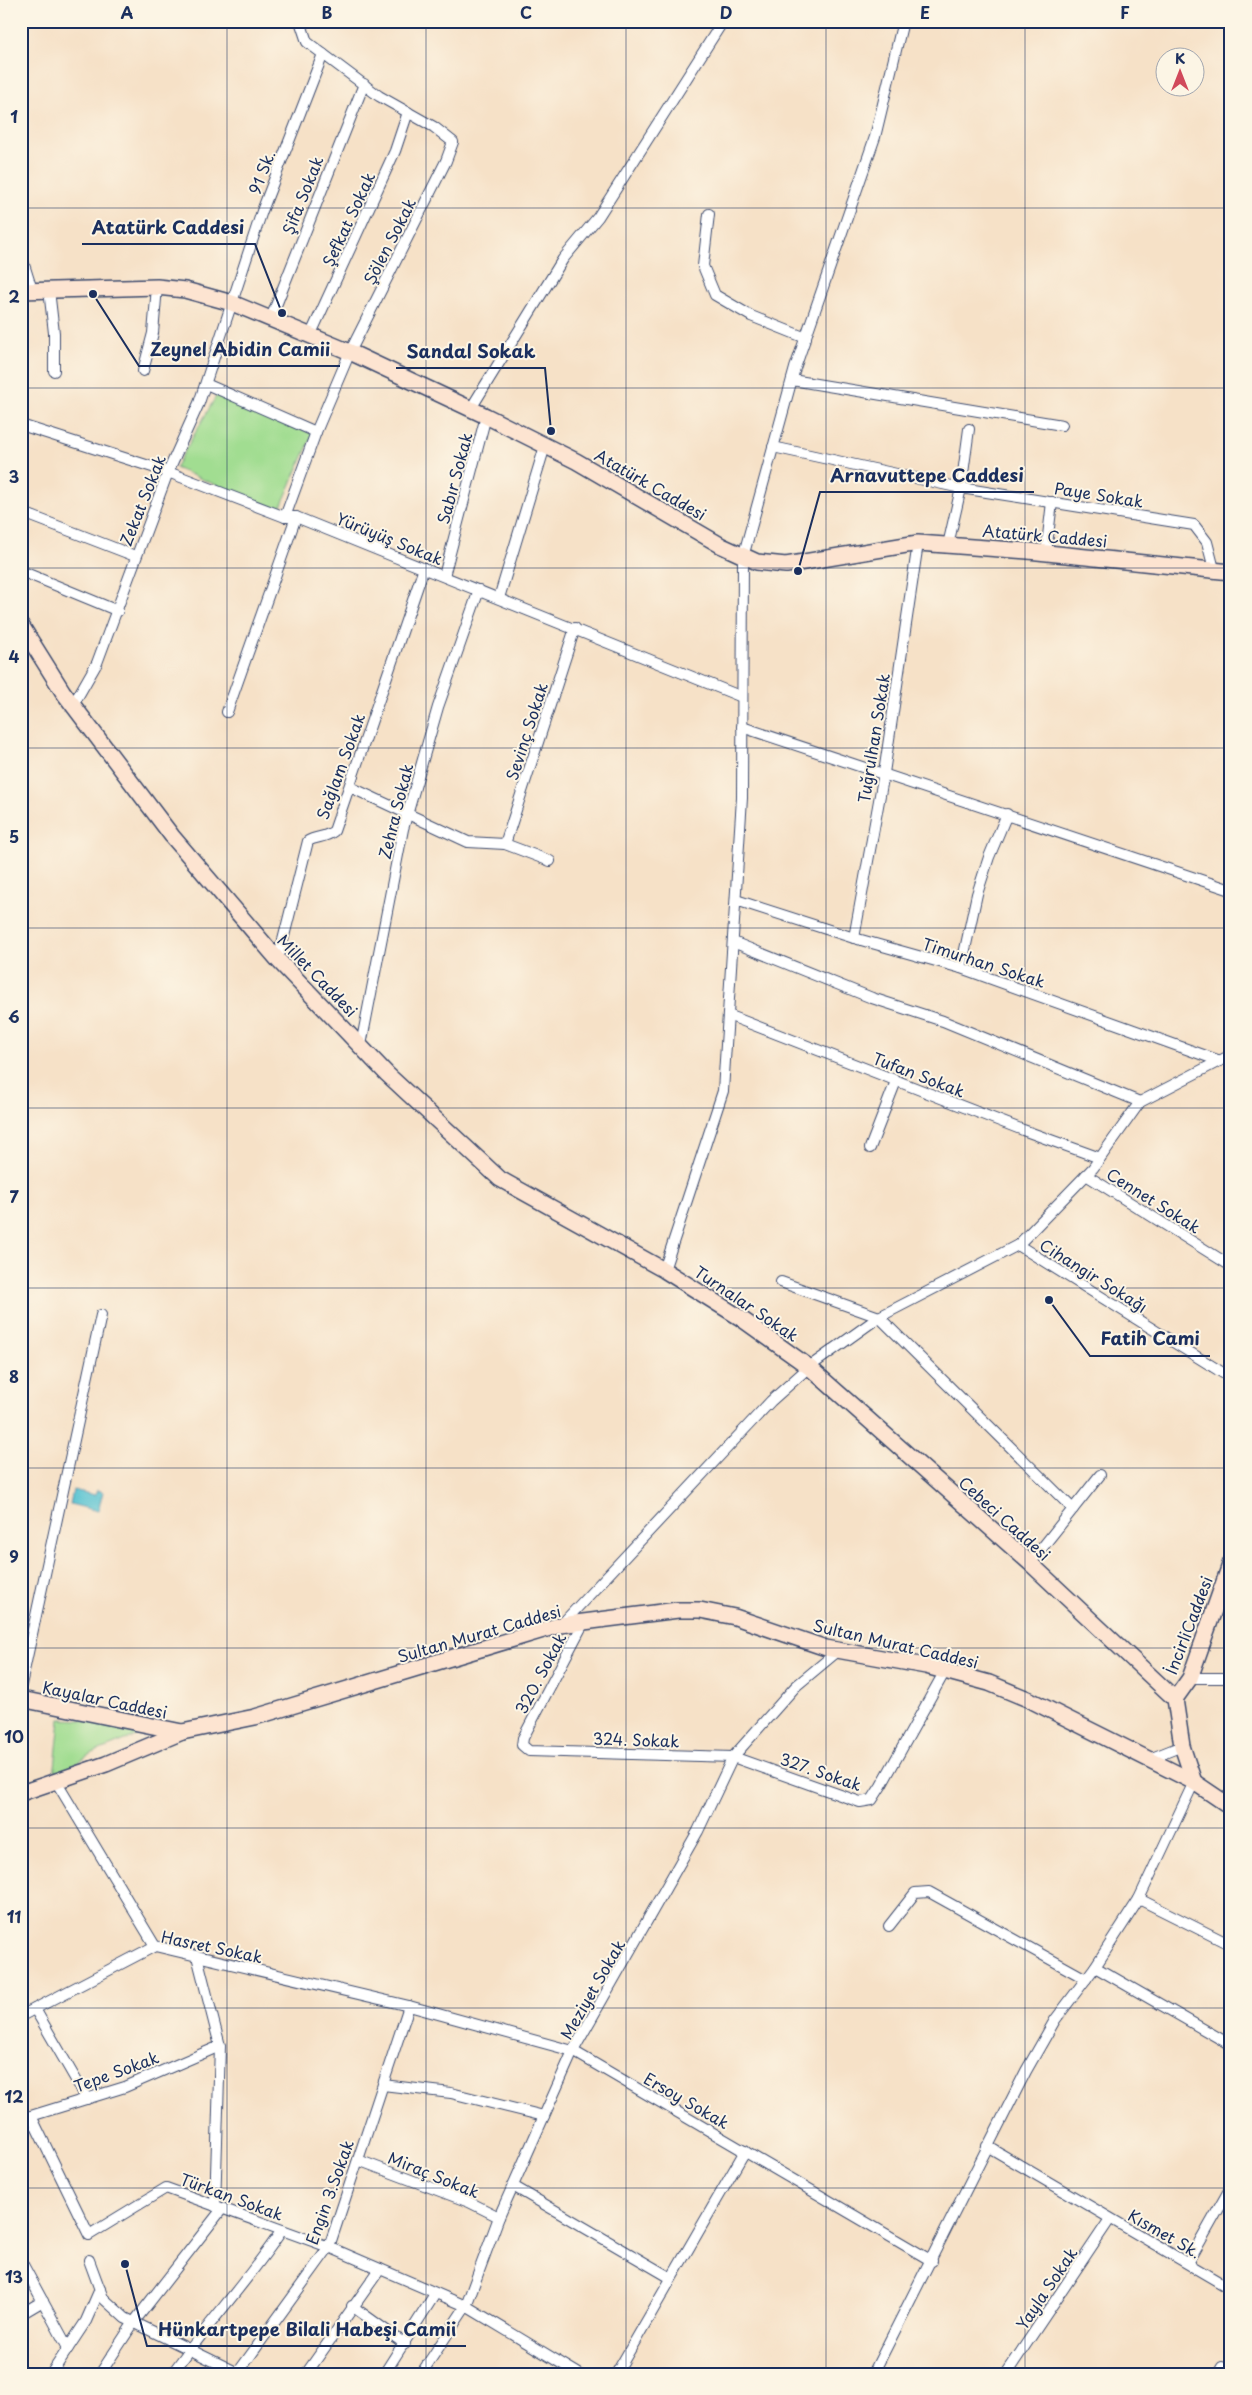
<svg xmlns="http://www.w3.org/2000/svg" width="1252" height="2395" viewBox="0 0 1252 2395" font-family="'Playpen Sans',sans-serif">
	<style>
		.green { fill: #a1dd91; stroke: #5e8678 }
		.water { fill: #58c3d2; stroke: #3a7998 }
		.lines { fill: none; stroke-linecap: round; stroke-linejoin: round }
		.street-casing { stroke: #3c4a6e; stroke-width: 12 }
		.secondary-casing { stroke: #3c4a6e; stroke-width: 18 }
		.street { stroke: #fff; stroke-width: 10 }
		.secondary { stroke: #fde4d1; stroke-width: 15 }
		.grid { fill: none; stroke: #1b2f5e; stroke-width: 1; stroke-opacity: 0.55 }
		.labels { text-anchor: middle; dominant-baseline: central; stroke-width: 4; stroke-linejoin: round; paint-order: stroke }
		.street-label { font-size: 16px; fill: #1b2f5e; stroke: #fcf5e5 }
		.leader { fill: none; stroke: #1b2f5e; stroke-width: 2 }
		.callout-dot { fill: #1b2f5e; stroke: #fcf5e5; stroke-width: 2 }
		.callout-label { font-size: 18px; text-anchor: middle; font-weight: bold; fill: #1b2f5e; stroke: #fcf5e5; stroke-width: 4; stroke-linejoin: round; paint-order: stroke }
		.neatline { fill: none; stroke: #1b2f5e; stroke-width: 2 }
		.grid-label { font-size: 16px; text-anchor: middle; font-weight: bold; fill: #1b2f5e }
	</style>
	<rect width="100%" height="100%" fill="#fcf5e5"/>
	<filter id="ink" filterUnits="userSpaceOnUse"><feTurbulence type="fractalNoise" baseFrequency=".02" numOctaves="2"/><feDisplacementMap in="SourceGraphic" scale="10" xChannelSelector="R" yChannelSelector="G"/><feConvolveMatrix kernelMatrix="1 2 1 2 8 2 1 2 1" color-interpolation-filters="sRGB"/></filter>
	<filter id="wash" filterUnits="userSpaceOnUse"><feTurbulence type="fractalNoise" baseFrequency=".0096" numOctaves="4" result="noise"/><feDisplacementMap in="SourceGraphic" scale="20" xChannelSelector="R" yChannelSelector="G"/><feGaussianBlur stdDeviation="1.12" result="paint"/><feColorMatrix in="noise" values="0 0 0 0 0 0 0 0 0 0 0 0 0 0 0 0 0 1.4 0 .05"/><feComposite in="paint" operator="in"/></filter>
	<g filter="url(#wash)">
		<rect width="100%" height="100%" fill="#f6e1c7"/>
		<g class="green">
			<polygon points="218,393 313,434 279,511 175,468"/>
			<polygon points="60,1719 83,1720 141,1731 141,1734 92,1753 54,1777"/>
		</g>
		<polygon class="water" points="73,1490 95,1495 97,1490 103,1492 98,1511 70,1504"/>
	</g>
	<g filter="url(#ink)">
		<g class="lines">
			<defs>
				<g id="street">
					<polyline points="709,214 703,266 715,295 751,316 806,338"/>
					<polyline points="21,255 32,290"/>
					<polyline points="49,290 54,333 54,371"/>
					<polyline points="271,318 364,84"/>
					<polyline points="310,336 395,151 408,112"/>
					<polyline points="143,371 153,333 157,287"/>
					<polyline points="792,380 1062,425"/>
					<polyline points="206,384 316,432"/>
					<polyline points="470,410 563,259 598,217 723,21"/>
					<polyline points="21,425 168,472 285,517 296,517 742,697"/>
					<polyline points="773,447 961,488 1194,525 1207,542 1214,569"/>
					<polyline points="21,512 135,556"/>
					<polyline points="285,517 316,432 350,352 446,161 453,142 434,127 379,96 307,42 300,21"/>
					<polyline points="948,545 961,488 969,429"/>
					<polyline points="1046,553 1052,502"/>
					<polyline points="21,571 118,611"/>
					<polyline points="444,576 486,416"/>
					<polyline points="499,598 545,446"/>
					<polyline points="73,705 97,663 168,472 199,403 262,211 323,54"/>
					<polyline points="227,712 296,517"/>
					<polyline points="742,727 1231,890"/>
					<polyline points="350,787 468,842 505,844 550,861"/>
					<polyline points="505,844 575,628"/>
					<polyline points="736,900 854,938 961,968 1220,1061"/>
					<polyline points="854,938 884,773 918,543"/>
					<polyline points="733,942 872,998 943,1021 1140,1102"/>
					<path d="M278,960L308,841C317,836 325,838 334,831L424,568"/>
					<polyline points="961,968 977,894 989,857 1007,814"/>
					<polyline points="728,1015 1023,1130 1100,1158"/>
					<polyline points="361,1045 403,829 438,707 479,590"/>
					<polyline points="870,1148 896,1081"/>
					<polyline points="1086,1175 1231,1266"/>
					<polyline points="1018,1245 1231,1378"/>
					<polyline points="664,1270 723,1091 742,798 743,557 795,368 875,137 903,21"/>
					<polyline points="781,1282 879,1317 1073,1509"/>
					<polyline points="1030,1563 1100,1475"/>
					<polyline points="584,1622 523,1738 522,1745 529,1751 733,1757 860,1802 872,1800 881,1786 945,1671"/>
					<polyline points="561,1625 771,1401 809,1367 879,1317 1018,1245 1093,1168 1140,1102 1231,1055"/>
					<polyline points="1190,1678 1231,1678"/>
					<polyline points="21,1685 101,1315"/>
					<polyline points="1147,1760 1182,1746"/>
					<polyline points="1194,1782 1139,1899 1231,1945"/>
					<polyline points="57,1783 155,1946"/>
					<polyline points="1139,1899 1095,1967 1231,2045"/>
					<polyline points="889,1926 915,1893 929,1892 1086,1979"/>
					<polyline points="197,1956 220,2046 215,2206"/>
					<polyline points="35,2009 87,2099"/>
					<polyline points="21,2016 155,1946 409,2006 573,2051 932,2261"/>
					<polyline points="383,2085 451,2093 544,2116"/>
					<polyline points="31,2116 89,2235 166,2188 329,2247 466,2306 579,2374"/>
					<polyline points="21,2119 125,2087 220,2046"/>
					<polyline points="987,2146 1231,2289"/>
					<polyline points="358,2160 469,2202 499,2217"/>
					<polyline points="513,2186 671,2278"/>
					<polyline points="89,2260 103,2298 125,2318 240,2374"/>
					<polyline points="21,2261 68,2348"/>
					<polyline points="1188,2263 1231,2187"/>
					<polyline points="352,2306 405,2344"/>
					<polyline points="21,2314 43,2301"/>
					<polyline points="21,2370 23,2374"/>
					<polyline points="51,2374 86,2321 100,2289"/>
					<polyline points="100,2374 134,2322 222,2209"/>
					<path d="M172,2374C207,2324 248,2281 282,2230"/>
					<polyline points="237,2374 329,2247 409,2006"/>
					<polyline points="306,2374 380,2269"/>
					<polyline points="384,2374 435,2294"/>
					<polyline points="421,2374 466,2306 499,2217 573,2051 698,1831 733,1757 796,1686 838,1651"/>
					<polyline points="616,2374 745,2151"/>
					<polyline points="873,2374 1026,2071 1055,2020 1095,1967"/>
					<polyline points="1006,2374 1110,2219"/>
					<polyline points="1218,2374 1222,2367"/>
				</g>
				<g id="secondary">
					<polyline points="21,291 157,287 185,290 232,303 350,352 486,416 576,461 722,546 757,562 786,565 918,543 1028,551 1231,572"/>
					<polyline points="21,625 63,692 172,836 278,960 387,1074 500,1179 664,1270 739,1317 809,1367 1030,1563 1175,1699"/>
					<polyline points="21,1699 182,1732"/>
					<polyline points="1175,1699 1190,1678 1231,1562"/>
					<polyline points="1175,1699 1182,1746 1194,1782"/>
					<polyline points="21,1793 106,1764 182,1732 255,1717 560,1625 678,1610 700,1610 735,1617 826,1648 926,1666 989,1683 1030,1700 1194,1782 1231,1807"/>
				</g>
			</defs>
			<use href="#street" class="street-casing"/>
			<use href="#secondary" class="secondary-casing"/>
			<use href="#street" class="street"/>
			<use href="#secondary" class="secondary"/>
		</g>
	</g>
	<path class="grid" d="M227,21V2374M426,21V2374M626,21V2374M826,21V2374M1025,21V2374M21,208H1231M21,388H1231M21,568H1231M21,748H1231M21,928H1231M21,1108H1231M21,1288H1231M21,1468H1231M21,1648H1231M21,1828H1231M21,2008H1231M21,2188H1231"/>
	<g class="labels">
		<g class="street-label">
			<text transform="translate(261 172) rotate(-69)">91 Sk.</text>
			<text transform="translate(302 195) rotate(-68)">Şifa Sokak</text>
			<text transform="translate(348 219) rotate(-65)">Şefkat Sokak</text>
			<text transform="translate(389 241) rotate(-63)">Şölen Sokak</text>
			<text transform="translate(454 478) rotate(-75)">Sabır Sokak</text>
			<text transform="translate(651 484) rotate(30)">Atatürk Caddesi</text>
			<text transform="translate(1099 494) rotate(9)">Paye Sokak</text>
			<text transform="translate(142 500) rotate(-68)">Zekat Sokak</text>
			<text transform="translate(1045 535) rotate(5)">Atatürk Caddesi</text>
			<text transform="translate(390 538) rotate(22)">Yürüyüş Sokak</text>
			<text transform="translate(526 731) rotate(-72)">Sevinç Sokak</text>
			<text transform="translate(873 738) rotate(-81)">Tuğrulhan Sokak</text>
			<text transform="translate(340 766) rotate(-70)">Sağlam Sokak</text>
			<text transform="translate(395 811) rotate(-76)">Zehra Sokak</text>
			<text transform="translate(984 962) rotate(18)">Timurhan Sokak</text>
			<text transform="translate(318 975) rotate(46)">Millet Caddesi</text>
			<text transform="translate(919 1074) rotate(21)">Tufan Sokak</text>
			<text transform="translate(1154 1200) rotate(32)">Cennet Sokak</text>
			<text transform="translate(1094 1275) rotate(32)">Cihangir Sokağı</text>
			<text transform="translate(747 1303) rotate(34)">Turnalar Sokak</text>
			<text transform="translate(1005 1518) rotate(42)">Cebeci Caddesi</text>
			<text transform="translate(1188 1625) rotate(-69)">İncirliCaddesi</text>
			<text transform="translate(479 1633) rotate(-16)">Sultan Murat Caddesi</text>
			<text transform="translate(896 1643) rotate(13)">Sultan Murat Caddesi</text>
			<text transform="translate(540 1673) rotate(-62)">320. Sokak</text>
			<text transform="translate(105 1699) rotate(12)">Kayalar Caddesi</text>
			<text transform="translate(636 1739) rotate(2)">324. Sokak</text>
			<text transform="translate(821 1771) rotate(19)">327. Sokak</text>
			<text transform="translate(212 1946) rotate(12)">Hasret Sokak</text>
			<text transform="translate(592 1989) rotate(-60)">Meziyet Sokak</text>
			<text transform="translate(116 2071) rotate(-20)">Tepe Sokak</text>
			<text transform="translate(687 2100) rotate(30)">Ersoy Sokak</text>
			<text transform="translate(434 2174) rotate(22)">Miraç Sokak</text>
			<text transform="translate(329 2192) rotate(-70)">Engin 3.Sokak</text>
			<text transform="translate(232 2196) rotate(20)">Türkan Sokak</text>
			<text transform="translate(1165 2233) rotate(30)">Kısmet Sk.</text>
			<text transform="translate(1046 2288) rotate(-56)">Yayla Sokak</text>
		</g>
	</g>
	<path class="leader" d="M282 313L255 244H82M93 294L139 366H340M551 431L545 368H396M798 571L820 492H1034M1049 1300L1090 1356H1210M125 2264L147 2346H466"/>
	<g class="callout-dot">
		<circle cx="282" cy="313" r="5"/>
		<circle cx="93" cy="294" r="5"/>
		<circle cx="551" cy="431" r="5"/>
		<circle cx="798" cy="571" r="5"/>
		<circle cx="1049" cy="1300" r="5"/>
		<circle cx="125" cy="2264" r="5"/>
	</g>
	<g class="callout-label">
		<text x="168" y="234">Atatürk Caddesi</text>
		<text x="240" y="356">Zeynel Abidin Camii</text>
		<text x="471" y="358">Sandal Sokak</text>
		<text x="927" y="482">Arnavuttepe Caddesi</text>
		<text x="1150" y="1345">Fatih Cami</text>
		<text x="307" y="2336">Hünkartpepe Bilali Habeşi Camii</text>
	</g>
	<rect width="1252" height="2395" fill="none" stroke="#fcf5e5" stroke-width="55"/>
	<g transform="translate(1180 72)"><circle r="24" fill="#fcf5e5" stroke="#a2a6af"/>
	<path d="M0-4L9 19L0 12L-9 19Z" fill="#d1495b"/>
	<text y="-8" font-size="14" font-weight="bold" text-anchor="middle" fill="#1b2f5e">K</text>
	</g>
	<rect x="28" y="28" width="1196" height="2340" class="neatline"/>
	<g class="grid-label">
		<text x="127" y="19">A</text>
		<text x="327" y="19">B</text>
		<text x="526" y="19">C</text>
		<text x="726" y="19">D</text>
		<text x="925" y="19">E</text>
		<text x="1125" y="19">F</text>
		<text x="14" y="123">1</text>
		<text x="14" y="303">2</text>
		<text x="14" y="483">3</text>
		<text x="14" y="663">4</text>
		<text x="14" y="843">5</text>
		<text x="14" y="1023">6</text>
		<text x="14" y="1203">7</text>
		<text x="14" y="1383">8</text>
		<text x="14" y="1563">9</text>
		<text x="14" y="1743">10</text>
		<text x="14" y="1923">11</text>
		<text x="14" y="2103">12</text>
		<text x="14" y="2283">13</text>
	</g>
</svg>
